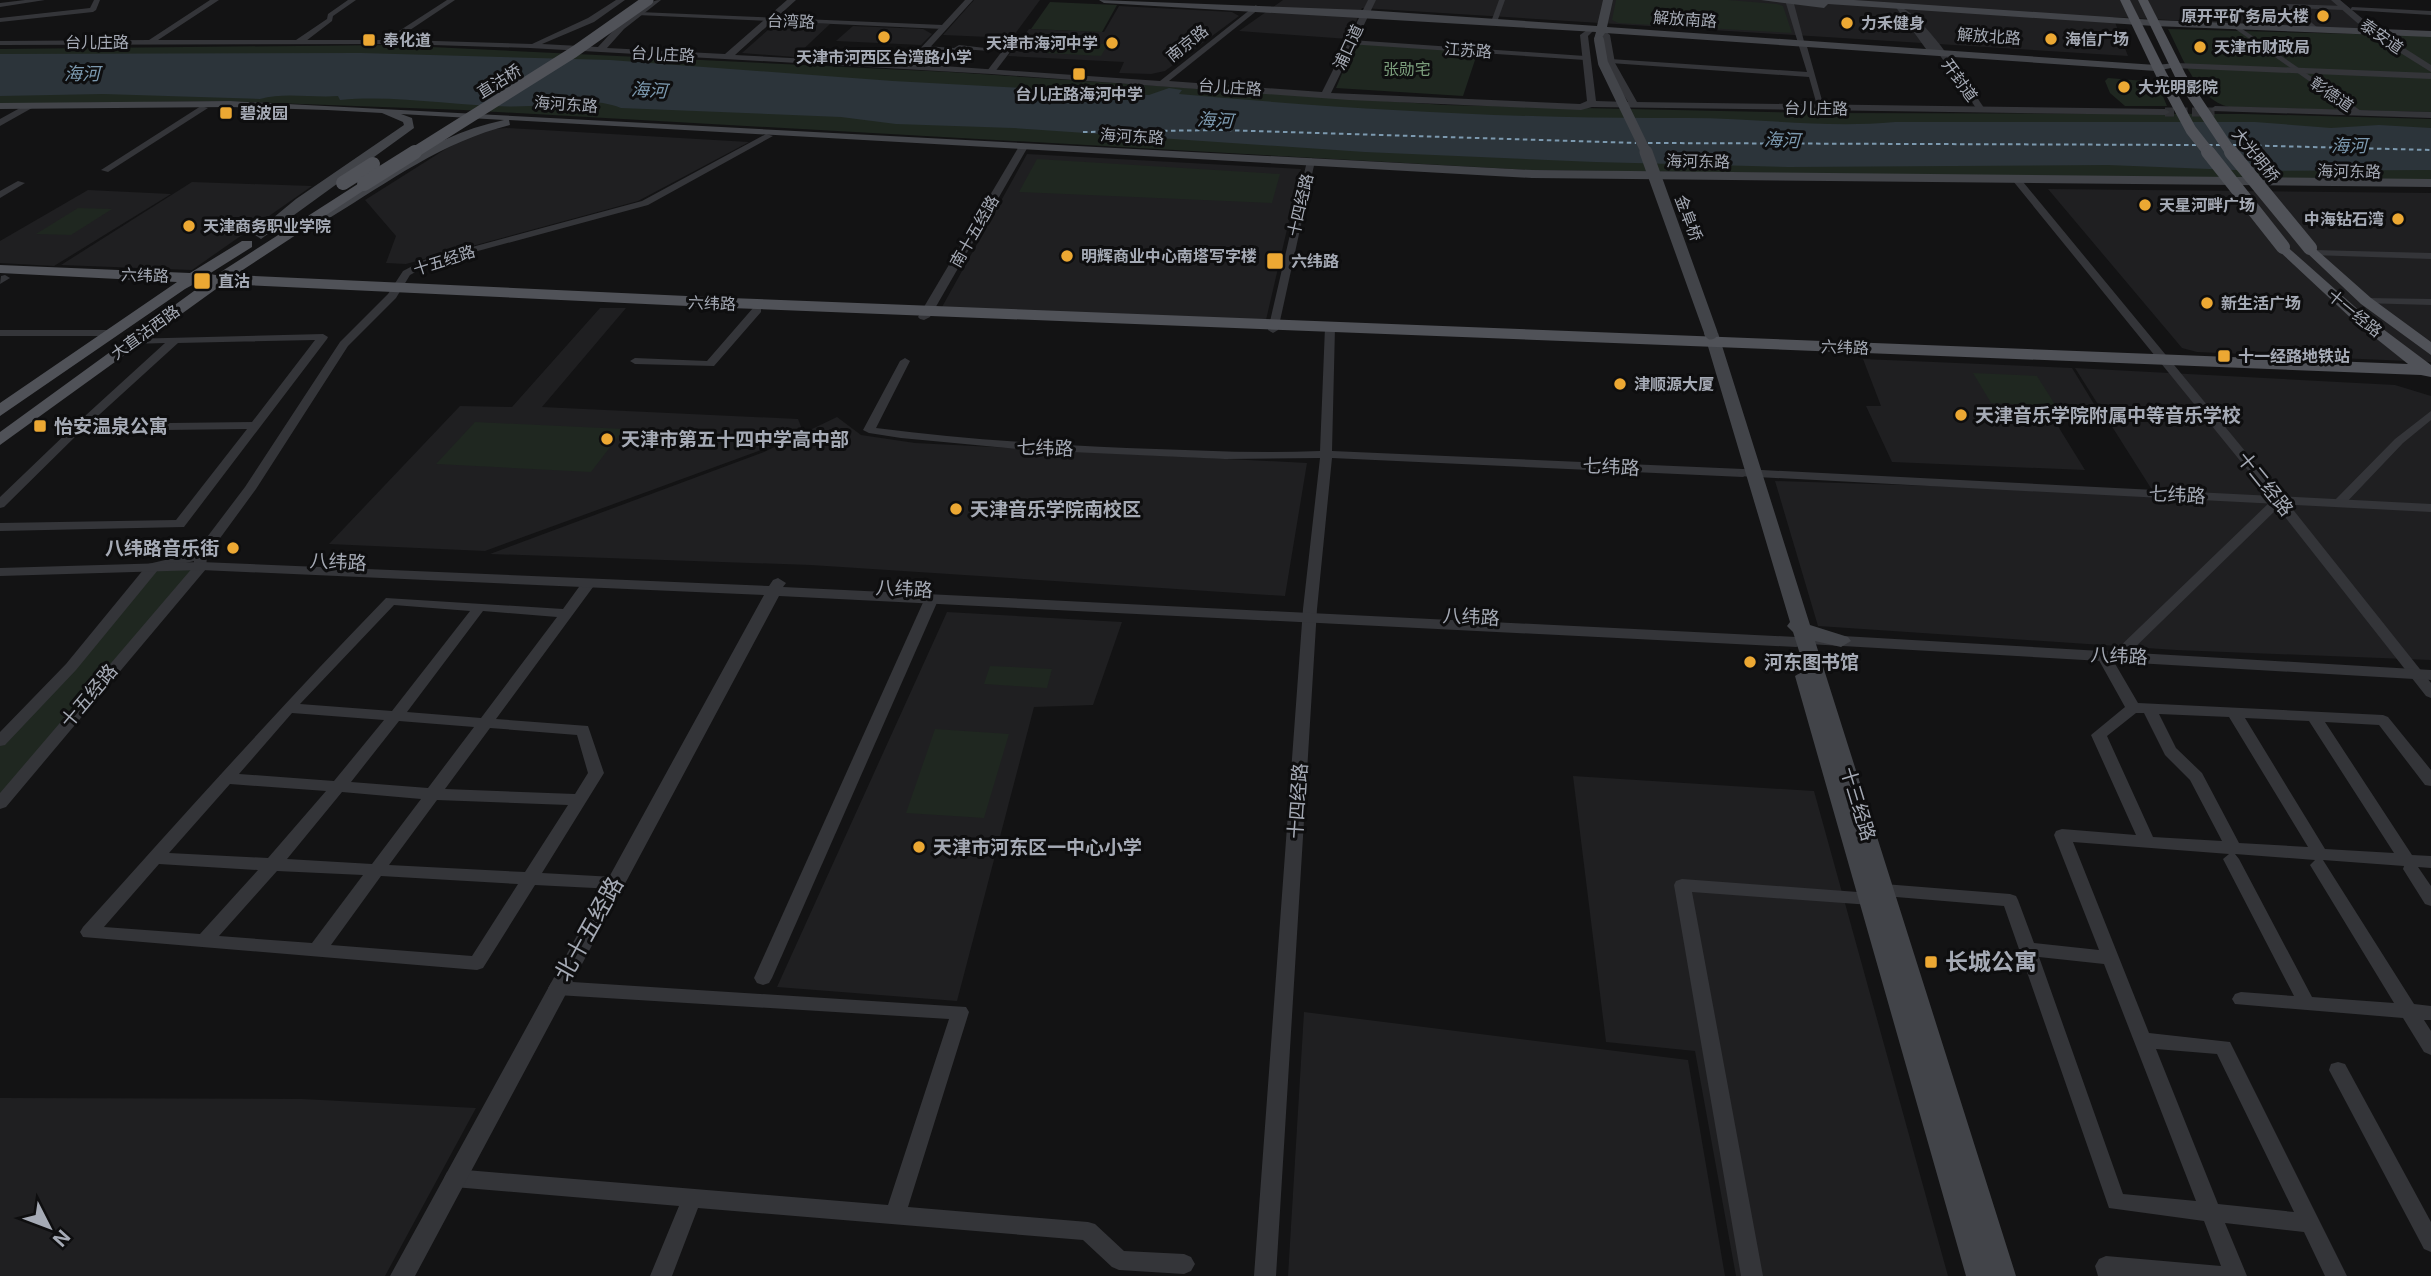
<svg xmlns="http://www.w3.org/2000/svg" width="2431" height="1276" viewBox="0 0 2431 1276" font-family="Inter,'Noto Sans SC',sans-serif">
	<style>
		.built { fill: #1f1f21 }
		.green { fill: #1f2720 }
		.water { fill: #2c343a }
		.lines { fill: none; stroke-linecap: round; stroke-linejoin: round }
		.ferry { stroke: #7c99af; stroke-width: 2; stroke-dasharray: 4.5 3.5; stroke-linecap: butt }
		.tertiary-tunnel { stroke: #303134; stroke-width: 9; stroke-dasharray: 9 4.5; stroke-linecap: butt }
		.minor { fill: #343539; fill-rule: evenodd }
		.tertiary { fill: #343539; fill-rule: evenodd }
		.secondary { fill: #424449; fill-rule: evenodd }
		.primary { fill: #505258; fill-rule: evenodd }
		.secondary-bridge-far1 { stroke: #424449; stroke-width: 10 }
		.secondary-bridge { stroke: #424449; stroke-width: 13 }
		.primary-bridge-far1 { stroke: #505258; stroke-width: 11 }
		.primary-bridge { stroke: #505258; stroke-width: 14 }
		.poi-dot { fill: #eca833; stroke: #0e0e0f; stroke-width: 2.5 }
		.labels { text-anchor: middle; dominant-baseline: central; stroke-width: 6; stroke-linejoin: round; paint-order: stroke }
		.far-poi-label { font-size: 16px; font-weight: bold; fill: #a5aab5; stroke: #0e0e0f; text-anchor: start }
		.far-street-label { font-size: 16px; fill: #a5aab5; stroke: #0e0e0f }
		.far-park-label { font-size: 16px; fill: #7c9f7d; stroke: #0e0e0f }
		.far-water-label { font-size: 18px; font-style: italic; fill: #7c99af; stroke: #0e0e0f }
		.poi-label { font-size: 19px; font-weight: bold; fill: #a5aab5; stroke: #0e0e0f; text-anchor: start }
		.street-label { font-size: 19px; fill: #a5aab5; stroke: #0e0e0f }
		.near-street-label { font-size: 23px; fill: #a5aab5; stroke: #0e0e0f }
		.near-poi-label { font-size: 23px; font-weight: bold; fill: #a5aab5; stroke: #0e0e0f; text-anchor: start }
	</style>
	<rect width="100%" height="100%" fill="#131314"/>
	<g class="built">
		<polygon points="974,0 1040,0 1012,38 943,35"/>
		<polygon points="1283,0 2340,0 2376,31 2113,17 2128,56 1362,8 1348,39 1239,31"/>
		<polygon points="1119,6 1232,12 1239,16 1165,71 1151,74 1119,73 1124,62 1008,56 1029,29 1104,32"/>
		<polygon points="778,21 830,24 795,57 742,53"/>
		<polygon points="853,26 923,29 932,34 921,45 836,41"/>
		<polygon points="506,128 749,142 638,201 406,264 386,263 396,236 365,200 460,140 484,130"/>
		<polygon points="1027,154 1301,169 1266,320 942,307"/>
		<polygon points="192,182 312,186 192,270 61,265"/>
		<polygon points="2048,189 2431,193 2431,362 2197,352 2182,348"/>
		<polygon points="88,190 171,194 54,266 0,263 0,241"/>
		<polygon points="600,308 626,308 542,407 798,419 802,429 767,448 485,551 329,544 460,406 512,407"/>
		<polygon points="1863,359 2072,368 2102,417 2051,415 2085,470 1892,462 1866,406 1881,406"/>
		<polygon points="2075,368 2395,385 2431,396 2431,660 2176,650 1818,626 1775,481 2154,493"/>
		<polygon points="837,417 861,435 915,443 1307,463 1285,596 811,565 490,554 764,452"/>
		<polygon points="947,612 1122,622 1093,705 1034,707 957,1001 777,987"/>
		<polygon points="1573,776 1814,791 1948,1276 1736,1276 1695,1051 1606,1042"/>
		<polygon points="1304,1012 1688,1060 1725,1276 1288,1276"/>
		<polygon points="0,1098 302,1099 476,1108 385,1276 0,1276"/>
	</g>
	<g class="green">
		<polygon points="1616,0 1728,0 1777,4 1783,6 1792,33 1618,23 1612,20"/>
		<polygon points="1050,2 1117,5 1102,32 1031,29"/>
		<path d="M2168,29L2431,36V112L2229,107C2197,100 2182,56 2168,29Z"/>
		<polygon points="1054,41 1108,44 1101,56 1046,53"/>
		<polygon points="1355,43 1478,51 1463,96 1336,88"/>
		<polygon points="389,45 949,72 1445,105 1817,113 2244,114 2431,119 2431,181 1530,170 463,110 219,101 0,104 0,49"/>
		<polygon points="2108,78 2157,82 2167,106 2125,106 2110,93 2105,81"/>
		<polygon points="1037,159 1280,174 1272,203 1019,192"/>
		<polygon points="78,208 112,209 71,235 36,234"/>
		<polygon points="1973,373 2037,376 2056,406 1991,403"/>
		<polygon points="475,422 624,429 591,472 436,464"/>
		<polygon points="201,569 0,800 0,745 155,570"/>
		<polygon points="990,666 1052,669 1047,688 984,684"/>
		<polygon points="935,729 1009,734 984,818 906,813"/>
	</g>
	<path class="water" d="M361,53L610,60L893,81L1149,95L1169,88L1182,90L1179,94C1343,109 1519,119 1678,118C1751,117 1823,129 1895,122H2255L2331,128L2379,125L2431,128V170L2260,171L2108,165L1788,167L1595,162L1365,152L1013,128L896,124L841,117L621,108C590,96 561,105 530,106C466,109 403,94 340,100L338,96C312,98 284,92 260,99L103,94L0,96V54Z"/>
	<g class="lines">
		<g class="ferry">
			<polyline points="1083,132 1221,130 1636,143"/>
			<polyline points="1648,143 2196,145"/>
			<polyline points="2208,145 2220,145"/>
			<polyline points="2233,145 2431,150"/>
		</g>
		<polyline class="tertiary-tunnel" points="2165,112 2217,112"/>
		<g class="minor">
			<polygon points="25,0 45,0 0,7 0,3"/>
			<polygon points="94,0 100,0 96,10 93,12 0,22 0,18 90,8"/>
			<polygon points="348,0 356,0 333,16 332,21 302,44 296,44 296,40 327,19 328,14"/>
			<polygon points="447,0 455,0 389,44 382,42"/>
			<polygon points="1499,0 1505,0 1497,22 1494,24 1491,22"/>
			<polygon points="2287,4 2344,6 2347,8 2344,10 2294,8 2318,28 2316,31 2285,7"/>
			<path d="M1895,6C1920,7 1970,87 1985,109L1984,111H1978L1939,54L1926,49Z"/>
			<polygon points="2352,7 2431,11 2431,15 2350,10"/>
			<polygon points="639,12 943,25 947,27 943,29 637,15"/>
			<polygon points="2234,26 2238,26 2364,113 2357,115 2234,28"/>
			<polygon points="1351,40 1585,56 1589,58 1585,60 1348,44"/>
			<polygon points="1802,41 1806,43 1825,111 1818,109 1809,77 1610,63 1606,61 1610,59 1807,72 1798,43"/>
			<polygon points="959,45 994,49 990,51 961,49 956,54 972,56 973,58 969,60 947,58 950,52 921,48 925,46 954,48"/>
			<polygon points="1003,50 1010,52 994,73 988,73 987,71"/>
			<polygon points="201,106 208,108 108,172 101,170"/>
			<polygon points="766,134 773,136 648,205 430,264 410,275 396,298 348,346 256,489 207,556 206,569 6,807 0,809 0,793 194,566 194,561 158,570 76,670 5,745 0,746 0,732 66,664 148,564 195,553 245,487 340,342 388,294 403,271 424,260 642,201"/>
			<polygon points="1311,158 1315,161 1278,330 1273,333 1268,330 1307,161"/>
			<polygon points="2016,176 2019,177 2283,497 2431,683 2431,698 2426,696 2278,508 2123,659 2113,659 2111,656 2113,653 2272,500 2013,181 2013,177"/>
			<polygon points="18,181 25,183 0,198 0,191"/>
			<polygon points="2314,250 2431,253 2431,259 2311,255 2309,253"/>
			<polygon points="1,276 5,275 10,278 0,284"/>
			<polygon points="2366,298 2431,299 2431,305 2362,303 2361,301"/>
			<polygon points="757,307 761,308 761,312 714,366 635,364 630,361 635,358 707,361 753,308"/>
			<path d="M1330,324L1335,327L1332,451L1743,469L1749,473L1743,477L1332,458L1317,609L1276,1276H1254L1303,609L1320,458L1225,459L1028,450L901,438L869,433L863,430L900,361L905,358L910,361L876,428C960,439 1043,444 1127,448C1192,450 1256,454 1320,451L1325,327Z"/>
			<polygon points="0,330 110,330 115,333 110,336 0,336"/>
			<path d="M323,334L328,337L327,339L184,527L0,531V523L176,520L247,429L81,431L4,507L0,508V497L74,426L165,343L131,344L126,341L127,339ZM315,340L252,422L89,424L178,343Z"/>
			<polygon points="2431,411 2431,420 2403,443 2343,506 2335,506 2333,503 2335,500 2395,439"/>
			<path d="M589,579L596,583L496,719L588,726L604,773L542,873L614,877L620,879L622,883L620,887L614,889L535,885L483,968L477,970L83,937L80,932L83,927C183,816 282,705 386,598L563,609L584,580ZM394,605L470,611L392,711L300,704ZM483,611L557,617L481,718L407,712ZM292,713L384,720L334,781L239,774ZM399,721L474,727L428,788L351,782ZM490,728L577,735L588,773L575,794L445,789ZM230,784L326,791L268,858L169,853ZM342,792L421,799L372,864L287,859ZM437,800L568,805L525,872L389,865ZM159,864L258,870L200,934L104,927ZM277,871L363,875L312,943L219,936ZM381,876L518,884L472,956L331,945Z"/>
			<polygon points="932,594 939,598 772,978 769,983 763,985 757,983 754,978 925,598"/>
			<path d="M2103,651L2110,655L2138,703L2383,715L2388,717L2431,770V786L2425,785L2379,725L2325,722L2412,855L2431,856V868L2418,867L2431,886V906L2425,904L2403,869L2404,866L2323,860L2414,1004L2431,1006V1020H2424L2431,1031V1055L2424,1052L2403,1018L2235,1004L2232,999L2235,994L2241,992L2294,996L2223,859L2229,854L2073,842L2149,1033L2230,1042L2347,1276H2325L2304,1232L2225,1223L2247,1276H2098L2095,1266L2099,1259L2106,1256L2221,1266L2204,1221L2109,1208L2004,906L1884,896L1878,894L1876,890L1878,886L1884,884L2010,894L2016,896L2018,900L2034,943L2099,950L2054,835L2056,831L2062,829L2136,835L2091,735L2125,707L2096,655ZM2136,713H2144L2165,755L2190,780L2222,841L2153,837L2107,736ZM2159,714L2229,717L2308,847L2239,843L2202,773L2176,748ZM2245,718L2309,721L2394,853L2325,849ZM2235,854L2315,860L2310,865L2394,1003L2312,997L2239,859ZM2039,957L2104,964L2196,1201L2123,1194ZM2156,1049L2217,1054L2294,1212L2218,1204Z"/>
			<polygon points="1682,879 1871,893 1877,895 1879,899 1877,903 1871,905 1692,892 1763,1276 1741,1276 1674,885 1676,881"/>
			<polygon points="557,981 966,1007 969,1012 908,1207 1088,1222 1095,1224 1124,1251 1184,1254 1191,1257 1195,1264 1191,1271 1184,1274 1119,1270 1112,1267 1083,1240 698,1208 672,1276 650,1276 679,1206 454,1187 447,1184 444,1178 447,1172 454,1169 888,1205 949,1019 557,995 551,993 548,988 551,983"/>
			<polygon points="2338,1062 2345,1064 2431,1222 2431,1252 2424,1249 2329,1070 2331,1064"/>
		</g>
		<g class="tertiary">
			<path d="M210,0H219L158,40H402L532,44L588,18L616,0H625L594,22L542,44L598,47C612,32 640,0 661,0L624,29L607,48L725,54L787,0H796L735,55L906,64L965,0H973L915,64L1160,81L1256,5L1259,9L1169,81L1322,92L1368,0H1376L1331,93L1580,104L1587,101L1580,35L1591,27L1595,29L1588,36L1596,101L1628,102L1610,72L1604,54L1602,36L1596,29L1600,27L1610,35L1615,63L1637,102L2165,109L2170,112L2165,115L1592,107L1581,110L1349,100L991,74L530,48L402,44L0,45V41L149,40Z"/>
			<polygon points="1785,0 1793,0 1805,45 1798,43"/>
			<polygon points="2331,0 2340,0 2376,30 2431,65 2431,72 2370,34"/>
			<polygon points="2176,63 2431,73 2431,79 2173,68 2173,64"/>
			<polygon points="29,103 32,104 32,108 0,126 0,119"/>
			<polygon points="2215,106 2431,112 2431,118 2212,111 2211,109"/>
			<polygon points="1021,143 1029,145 930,317 924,320 920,319 918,317"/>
			<polygon points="1743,469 2431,504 2431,512 1738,476 1736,473"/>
			<polygon points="201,562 769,586 773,580 778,578 786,583 783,587 1796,637 1808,634 2431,670 2431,680 1808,644 1796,647 779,596 415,1276 390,1276 764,595 201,570 0,576 0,568"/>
		</g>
		<g class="secondary">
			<polygon points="1099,0 1364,10 1597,26 1603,0 1613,0 1607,27 2156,65 2176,63 2181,66 2156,71 1605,33 1599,42 1594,39 1596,32 1104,3"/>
			<polygon points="1761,0 1854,0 2154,20 2431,31 2431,37 2154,26 1828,4 1824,8"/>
			<path d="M230,101L1532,170L2431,179V187L1532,178L509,120L510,125C442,142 390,181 331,217C320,224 301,238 287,236V230C360,193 422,137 504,120L401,114L412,118L414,128L261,239L255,235L256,232L296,199L404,125L403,122L382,113L327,110L230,107L0,109V103Z"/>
			<polygon points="1711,329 1718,333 1810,625 1848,637 1851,641 1841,647 1815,641 2016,1276 1966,1276 1795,676 1805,670 1793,632 1787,626 1790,622 1704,333"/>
		</g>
		<g class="primary">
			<polygon points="2120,0 2130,0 2169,78 2167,80 2157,78"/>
			<polygon points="2138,0 2148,0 2188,79 2186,81 2176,79"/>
			<polygon points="364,180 369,181 369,187 235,275 730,298 2408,364 2353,320 2278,250 2278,244 2283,243 2363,314 2431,365 2431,377 2421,375 730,308 223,284 0,445 0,432 205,283 196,283 185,289 0,416 0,403 177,282 0,273 0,265 190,273 242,241 252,241 252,247 209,274 216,275"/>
			<polygon points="2310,244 2371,298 2431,342 2431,355 2361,304 2305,251 2305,245"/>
		</g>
		<polyline class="secondary-bridge-far1" points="1599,40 1603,63 1647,154"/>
		<polyline class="secondary-bridge" points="1646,152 1711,333"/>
		<g class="primary-bridge-far1">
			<polyline points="2163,78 2191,130 2210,154"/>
			<polyline points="2182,79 2232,154"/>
			<polyline points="412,154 574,52 648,0"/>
		</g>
		<g class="primary-bridge">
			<polyline points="2208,152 2283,247"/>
			<polyline points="2231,152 2310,248"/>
			<polyline points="343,183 373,164"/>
			<polyline points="364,184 415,152"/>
		</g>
	</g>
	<g class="poi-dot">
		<circle cx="2323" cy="16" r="7"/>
		<circle cx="1847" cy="23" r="7"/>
		<circle cx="884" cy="37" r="7"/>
		<circle cx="2051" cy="39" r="7"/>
		<rect x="362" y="33" width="14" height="14" rx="3.5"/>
		<circle cx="1112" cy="43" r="7"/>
		<circle cx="2200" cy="47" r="7"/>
		<rect x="1072" y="67" width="14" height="14" rx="3.5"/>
		<circle cx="2124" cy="87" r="7"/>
		<rect x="219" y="106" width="14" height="14" rx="3.5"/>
		<circle cx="2145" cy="205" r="7"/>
		<circle cx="2398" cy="219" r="7"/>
		<circle cx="189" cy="226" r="7"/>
		<circle cx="1067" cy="256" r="7"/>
		<rect x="1266" y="252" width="18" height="18" rx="3.5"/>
		<rect x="193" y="272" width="18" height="18" rx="3.5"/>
		<circle cx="2207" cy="303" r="7"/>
		<rect x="2217" y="349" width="14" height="14" rx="3.5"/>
		<circle cx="1620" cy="384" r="7"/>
		<circle cx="1961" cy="415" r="7"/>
		<rect x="33" y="419" width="14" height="14" rx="3.5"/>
		<circle cx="607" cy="439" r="7"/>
		<circle cx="956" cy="509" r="7"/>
		<circle cx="233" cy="548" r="7"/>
		<circle cx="1750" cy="662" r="7"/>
		<circle cx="919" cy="847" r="7"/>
		<rect x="1924" y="955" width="14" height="14" rx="3.5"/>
	</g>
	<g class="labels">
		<g class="far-poi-label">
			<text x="2309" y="16" text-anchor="end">原开平矿务局大楼</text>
			<text x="1861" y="23">力禾健身</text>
			<text x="2065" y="39">海信广场</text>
			<text x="383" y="40">奉化道</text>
			<text x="1098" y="43" text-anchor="end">天津市海河中学</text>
			<text x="2214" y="47">天津市财政局</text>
			<text x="884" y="57" text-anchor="middle">天津市河西区台湾路小学</text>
			<text x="2138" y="87">大光明影院</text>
			<text x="1079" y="94" text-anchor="middle">台儿庄路海河中学</text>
			<text x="240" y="113">碧波园</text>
			<text x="2159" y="205">天星河畔广场</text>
			<text x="2384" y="219" text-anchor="end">中海钻石湾</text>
			<text x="203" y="226">天津商务职业学院</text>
			<text x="1081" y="256">明辉商业中心南塔写字楼</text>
			<text x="1291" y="261">六纬路</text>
			<text x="218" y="281">直沽</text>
			<text x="2221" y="303">新生活广场</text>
			<text x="2238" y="356">十一经路地铁站</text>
			<text x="1634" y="384">津顺源大厦</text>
		</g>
		<g class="far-street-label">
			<text transform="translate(1685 19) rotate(4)">解放南路</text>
			<text transform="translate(791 21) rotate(2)">台湾路</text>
			<text transform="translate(1989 36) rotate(4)">解放北路</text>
			<text transform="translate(2382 36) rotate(35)">泰安道</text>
			<text x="97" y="42">台儿庄路</text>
			<text transform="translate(1187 43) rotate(-39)">南京路</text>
			<text transform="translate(1348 47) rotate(-65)">浦口道</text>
			<text transform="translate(1468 50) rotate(4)">江苏路</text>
			<text transform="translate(663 54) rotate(3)">台儿庄路</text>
			<text transform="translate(1960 80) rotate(54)">开封道</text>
			<text transform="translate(499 81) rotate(-32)">直沽桥</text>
			<text transform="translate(1230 87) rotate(4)">台儿庄路</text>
			<text transform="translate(2332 94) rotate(34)">彰德道</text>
			<text transform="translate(566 104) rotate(4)">海河东路</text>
			<text transform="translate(1816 108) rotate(1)">台儿庄路</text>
			<text transform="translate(1132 136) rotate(3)">海河东路</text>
			<text transform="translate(2256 155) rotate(51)">大光明桥</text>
			<text transform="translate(1698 161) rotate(1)">海河东路</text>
			<text transform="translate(2349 171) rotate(1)">海河东路</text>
			<text transform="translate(1300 205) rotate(-77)">十四经路</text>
			<text transform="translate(1689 218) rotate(69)">金阜桥</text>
			<text transform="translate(974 231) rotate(-60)">南十五经路</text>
			<text transform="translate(444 260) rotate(-18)">十五经路</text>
			<text transform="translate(145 275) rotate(2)">六纬路</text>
			<text transform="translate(712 303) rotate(2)">六纬路</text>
			<text transform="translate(2355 313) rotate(39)">十一经路</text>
			<text transform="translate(145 332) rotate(-36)">大直沽西路</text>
			<text transform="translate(1845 347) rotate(2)">六纬路</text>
		</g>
		<g class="far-park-label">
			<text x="1407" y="69">张勋宅</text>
		</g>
		<g class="far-water-label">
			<text x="82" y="73">海河</text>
			<text transform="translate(649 90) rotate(3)">海河</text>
			<text transform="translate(1215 120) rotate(3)">海河</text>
			<text transform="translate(1782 140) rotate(2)">海河</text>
			<text x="2349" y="145">海河</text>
		</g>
		<g class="poi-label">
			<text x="1975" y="415">天津音乐学院附属中等音乐学校</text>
			<text x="54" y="426">怡安温泉公寓</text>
			<text x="621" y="439">天津市第五十四中学高中部</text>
			<text x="970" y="509">天津音乐学院南校区</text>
			<text x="219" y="548" text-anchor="end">八纬路音乐街</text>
			<text x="1764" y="662">河东图书馆</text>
			<text x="933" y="847">天津市河东区一中心小学</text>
		</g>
		<g class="street-label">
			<text transform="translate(1045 448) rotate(2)">七纬路</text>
			<text transform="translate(1611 467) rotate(3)">七纬路</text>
			<text transform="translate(2265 484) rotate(51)">十二经路</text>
			<text transform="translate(2177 495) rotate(3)">七纬路</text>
			<text transform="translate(338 562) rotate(3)">八纬路</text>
			<text transform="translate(904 589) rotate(3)">八纬路</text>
			<text transform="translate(1471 617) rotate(3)">八纬路</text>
			<text transform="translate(2119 656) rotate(3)">八纬路</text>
			<text transform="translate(89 696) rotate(-50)">十五经路</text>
			<text transform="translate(1298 801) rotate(-86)">十四经路</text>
			<text transform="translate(1858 804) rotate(73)">十三经路</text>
		</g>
		<g class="near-street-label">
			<text transform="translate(589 929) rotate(-61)">北十五经路</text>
		</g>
		<g class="near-poi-label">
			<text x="1945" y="962">长城公寓</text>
		</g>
	</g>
	<g transform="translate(49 1227) rotate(132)" stroke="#0e0e0f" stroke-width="5" paint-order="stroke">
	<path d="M0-5L12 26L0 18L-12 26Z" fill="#a5aab5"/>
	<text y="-10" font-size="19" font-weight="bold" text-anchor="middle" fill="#a5aab5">N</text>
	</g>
</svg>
